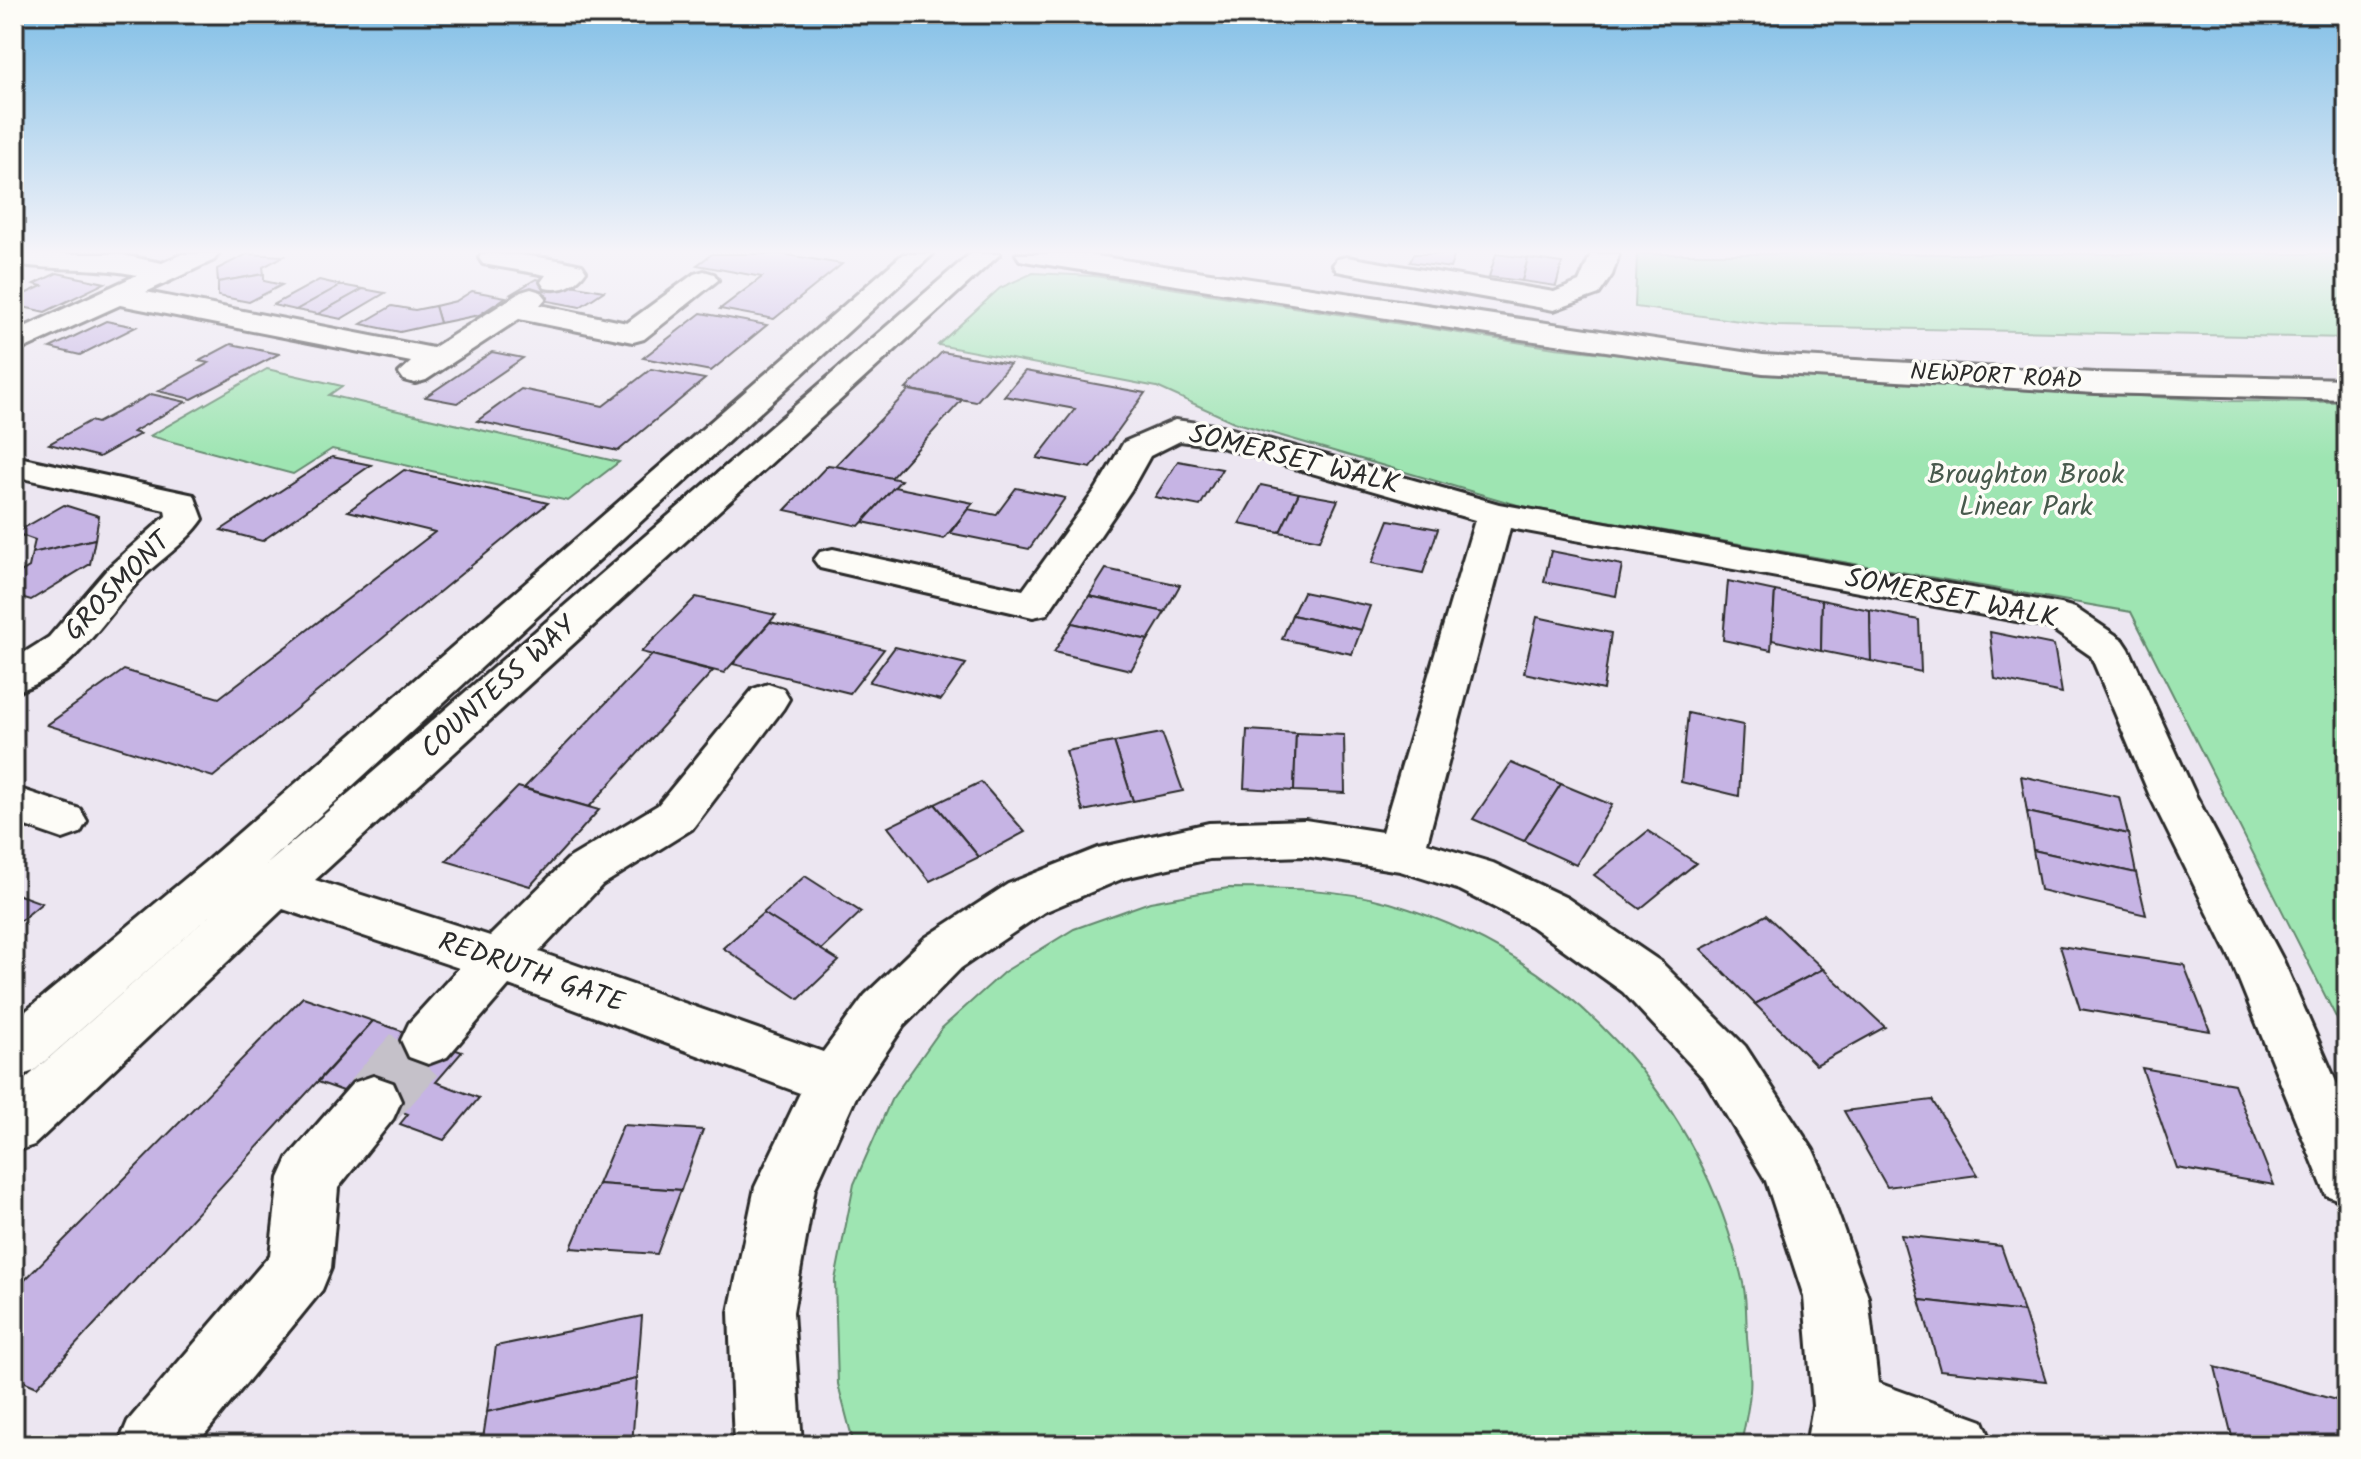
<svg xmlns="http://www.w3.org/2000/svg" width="2361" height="1459" viewBox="0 0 2361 1459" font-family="Kalam,sans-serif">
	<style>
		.green { fill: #9ee5b2; stroke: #64886e; stroke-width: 2 }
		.building { fill: #c6b4e4; stroke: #2b2b2b; stroke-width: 2 }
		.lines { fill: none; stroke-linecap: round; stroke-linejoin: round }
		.minor-tunnel-far1 { stroke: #c5c1c9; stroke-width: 49; stroke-dasharray: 49 25; stroke-linecap: butt }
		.minor-tunnel { stroke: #c5c1c9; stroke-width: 62; stroke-dasharray: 62 31; stroke-linecap: butt }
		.minor-casing { stroke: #2b2b2b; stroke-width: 6 }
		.minor { fill: #fdfcf7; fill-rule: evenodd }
		.labels { text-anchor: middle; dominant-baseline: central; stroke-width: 7; stroke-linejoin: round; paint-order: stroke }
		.far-street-label { font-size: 24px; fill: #2b2b2b; stroke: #fdfcf7 }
		.street-label { font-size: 28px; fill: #2b2b2b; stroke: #fdfcf7 }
		.park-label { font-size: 28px; fill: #485a4d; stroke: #fdfcf7 }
	</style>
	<rect width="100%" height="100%" fill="#ece6f1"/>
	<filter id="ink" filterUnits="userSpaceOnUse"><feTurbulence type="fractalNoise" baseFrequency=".0125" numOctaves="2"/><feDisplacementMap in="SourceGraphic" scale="16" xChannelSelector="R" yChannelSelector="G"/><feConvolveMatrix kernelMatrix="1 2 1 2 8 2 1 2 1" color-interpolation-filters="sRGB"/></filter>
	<g filter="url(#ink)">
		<g class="green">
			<polygon points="1637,254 2335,254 2347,266 2347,338 1777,326 1635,307"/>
			<polygon points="1033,273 1094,276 1555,348 1855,379 2221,401 2347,402 2347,1039 2131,612 1521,506 1234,422 1157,387 938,345 1000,288"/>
			<polygon points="267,369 342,386 329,395 619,462 568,501 332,449 293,474 150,436"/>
			<path d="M1228,888C1282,888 1337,888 1390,903C1573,957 1700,1099 1743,1283C1747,1300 1746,1319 1747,1337C1748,1355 1752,1374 1750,1391C1749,1409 1744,1427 1741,1445H854L838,1384L835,1280L854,1184L891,1100L942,1028L1004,972L1074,929L1150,902Z"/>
		</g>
		<g class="building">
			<polygon points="247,254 284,256 263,267 264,274 218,282 217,269"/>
			<polygon points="712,254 782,254 842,264 774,319 720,309 762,277 697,265"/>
			<polygon points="1414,254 1455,254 1450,268 1410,262"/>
			<polygon points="1496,254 1528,258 1522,281 1489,277"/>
			<polygon points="1528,258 1562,263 1556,286 1522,281"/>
			<polygon points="57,273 105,283 45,312 14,305 14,299 42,286 34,284"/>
			<polygon points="264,274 264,281 282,285 249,302 218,296 218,282"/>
			<polygon points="536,279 555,282 604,291 580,307 511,294"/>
			<polygon points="319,280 341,285 296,310 273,305"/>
			<polygon points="341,285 363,289 318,314 296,310"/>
			<polygon points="363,289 385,293 341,319 318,314"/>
			<polygon points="472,291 506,297 479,315 440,323 435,306 456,301"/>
			<polygon points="392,306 415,310 435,306 440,323 400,332 361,324"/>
			<polygon points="701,313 767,325 711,371 643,358"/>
			<polygon points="106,321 136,327 80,355 50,348"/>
			<polygon points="231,344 279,354 192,399 158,391 209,363 199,361"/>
			<polygon points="492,352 523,358 457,403 425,397"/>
			<polygon points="942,352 1010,364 976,402 906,389"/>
			<polygon points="651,369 705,379 618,451 477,421 521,389 603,406"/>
			<polygon points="1025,371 1145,393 1091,468 1037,458 1075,409 1004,396"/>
			<polygon points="909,390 962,400 891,478 835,466"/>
			<polygon points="151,394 186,402 133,432 140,434 99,457 49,444 90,421 97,423"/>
			<polygon points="332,457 371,465 262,541 221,530"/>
			<polygon points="1178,461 1222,469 1200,506 1155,497"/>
			<polygon points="828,465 835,466 901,480 859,526 785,510"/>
			<polygon points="404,470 548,503 213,777 47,725 124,670 219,698 435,532 348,511"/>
			<polygon points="1261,485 1299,493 1280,532 1239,524"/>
			<polygon points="894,487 973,503 944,539 863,522"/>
			<polygon points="1016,488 1065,498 1029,549 950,533 968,509 996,515"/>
			<polygon points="1299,493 1338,500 1320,540 1280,532"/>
			<polygon points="64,505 99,516 95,539 32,553 35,540 15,533"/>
			<polygon points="1389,520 1438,529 1423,573 1372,563"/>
			<polygon points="95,539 90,564 31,600 14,595 14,576 29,567 32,553"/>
			<polygon points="1551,551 1622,565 1616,596 1544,582"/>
			<polygon points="1106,569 1180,585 1165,612 1089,596"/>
			<polygon points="1728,581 1775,591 1771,650 1723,640"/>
			<polygon points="1775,591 1822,600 1821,651 1772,640"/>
			<polygon points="1303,592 1370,606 1361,630 1292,615"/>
			<polygon points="1089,596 1165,612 1148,640 1072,623"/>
			<polygon points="696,597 776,615 724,673 641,652"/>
			<polygon points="1822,600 1870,610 1871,661 1821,651"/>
			<polygon points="1870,610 1919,620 1921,672 1871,661"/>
			<polygon points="1292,615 1361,630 1352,654 1282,639"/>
			<polygon points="1537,617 1611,633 1603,690 1524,673"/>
			<polygon points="770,622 884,649 850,693 733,664"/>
			<polygon points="1072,623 1148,640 1131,670 1054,652"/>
			<polygon points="1990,632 2054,645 2062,693 1995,679"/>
			<polygon points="895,647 966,664 941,700 869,682"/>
			<polygon points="652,655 713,671 589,807 524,788"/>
			<polygon points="1688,713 1743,725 1739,796 1681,782"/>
			<polygon points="1247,730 1296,733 1294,791 1244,788"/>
			<polygon points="1162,733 1183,791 1133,801 1114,742"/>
			<polygon points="1296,733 1344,735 1345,793 1294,791"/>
			<polygon points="1114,742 1133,801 1083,811 1066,751"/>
			<polygon points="1511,763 1561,784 1524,841 1473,819"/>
			<polygon points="2021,776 2119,797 2128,834 2027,812"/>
			<polygon points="981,782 1025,832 979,857 935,804"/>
			<polygon points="1561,784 1612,805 1576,865 1524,841"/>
			<polygon points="518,787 599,810 530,886 446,861"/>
			<polygon points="935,804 979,857 930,881 888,827"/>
			<polygon points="2027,812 2128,834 2136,873 2033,850"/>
			<polygon points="1648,831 1696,863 1640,909 1594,875"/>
			<polygon points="2033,850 2136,873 2146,915 2040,890"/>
			<polygon points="805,876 861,912 821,950 763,913"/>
			<polygon points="14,893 42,903 14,926"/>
			<polygon points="763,913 839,961 799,999 723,948"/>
			<polygon points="1766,915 1823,969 1755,1004 1701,949"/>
			<polygon points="2060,946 2184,965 2210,1031 2080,1009"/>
			<polygon points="1823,969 1885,1027 1816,1065 1755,1004"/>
			<polygon points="303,997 373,1021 37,1387 14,1377 14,1291"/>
			<polygon points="373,1021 462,1052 436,1082 479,1098 444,1140 400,1124 408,1114 318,1082"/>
			<polygon points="2142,1068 2234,1084 2274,1185 2177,1168"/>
			<polygon points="1932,1100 1978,1175 1887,1187 1844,1111"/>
			<polygon points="623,1125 703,1130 681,1190 598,1184"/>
			<polygon points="598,1184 681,1190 657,1254 571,1248"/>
			<polygon points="1901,1235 2001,1246 2024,1312 1920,1300"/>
			<polygon points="1920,1300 2024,1312 2046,1381 1940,1370"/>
			<polygon points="642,1316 637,1379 487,1412 496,1346"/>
			<polygon points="2215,1367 2347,1403 2347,1445 2234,1445"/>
			<polygon points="637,1379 632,1445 482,1445 487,1412"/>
		</g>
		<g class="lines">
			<polyline class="minor-tunnel-far1" points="420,1048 428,1040"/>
			<polyline class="minor-tunnel" points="373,1101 422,1046"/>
			<defs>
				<g id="minor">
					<path d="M14,254H117L162,263L182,254H218L214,260L146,292L433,348L521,292L531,289L541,292L546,298L540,305L627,323L694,274L704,271L714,274L718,280L644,339L633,342L519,319L426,380L415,383L404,380L399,373L411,362L120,305L14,353V332L137,275C95,266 56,271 14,264Z"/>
					<path d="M482,254C516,254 549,257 582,265L586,271C577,285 561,292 545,288L541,282L546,275L483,264L479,258Z"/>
					<polygon points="903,254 933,254 266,865 970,254 1000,254 315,880 490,936 568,859 658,805 753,689 768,684 783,689 789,699 783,709 692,829 602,885 539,952 823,1052 865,995 925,938 1008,884 1098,848 1209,823 1305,820 1382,832 1475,520 1218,446 1180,441 1150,456 1131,490 1047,614 1033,617 833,571 820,568 814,560 820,552 833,549 1023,590 1096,489 1124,442 1175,420 1221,426 1499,504 2061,604 2075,608 2123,640 2129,649 2196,796 2283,960 2347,1107 2347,1203 2326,1195 2231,960 2150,796 2091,656 2049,627 1510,528 1427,843 1493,863 1567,898 1661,962 1745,1046 1813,1150 1822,1170 1868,1297 1878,1383 1983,1421 1993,1445 1806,1445 1813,1406 1804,1297 1766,1181 1705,1080 1623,992 1531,926 1460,890 1400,871 1305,856 1209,859 1124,878 1044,912 961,968 903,1027 856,1097 815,1188 793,1312 802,1445 734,1445 729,1312 755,1187 800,1093 509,985 447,1057 428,1064 409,1057 401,1040 409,1023 459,968 283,909 34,1145 14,1152 14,1089 235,893 34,1071 14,1078 14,1021 209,859"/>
					<polygon points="1016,254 1083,254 1763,355 2095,373 2347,379 2347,399 2095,393 1763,373 1507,337 1030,262 1020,260"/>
					<polygon points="1591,254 1619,254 1612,275 1599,294 1554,310 1347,273 1337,271 1333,265 1337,259 1347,257 1554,292 1579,282"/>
					<path d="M14,456L194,495L203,519C186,544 157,561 137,583C99,625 73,676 14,692V659L49,637L110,566L166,516L165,510L14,476Z"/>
					<polygon points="14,787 80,809 87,821 80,833 63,839 14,822"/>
					<polygon points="373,1076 393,1083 401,1101 393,1119 338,1188 331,1268 322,1290 196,1445 118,1445 128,1421 270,1255 279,1178 288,1158 353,1083"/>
				</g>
			</defs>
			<use href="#minor" class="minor-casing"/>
			<use href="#minor" class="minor"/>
		</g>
	</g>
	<linearGradient id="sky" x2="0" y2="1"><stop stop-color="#7fbee6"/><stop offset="0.55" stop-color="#f6f4f9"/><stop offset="1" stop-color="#f6f4f9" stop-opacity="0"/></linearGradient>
	<rect width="2361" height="458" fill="url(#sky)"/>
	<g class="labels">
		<g class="far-street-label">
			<text transform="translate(1996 377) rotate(3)">NEWPORT ROAD</text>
		</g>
		<g class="street-label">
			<text transform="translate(1294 460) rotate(14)">SOMERSET WALK</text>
			<text transform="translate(118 587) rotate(-46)">GROSMONT</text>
			<text transform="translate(1951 599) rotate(11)">SOMERSET WALK</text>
			<text transform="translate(499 688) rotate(-42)">COUNTESS WAY</text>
			<text transform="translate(531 973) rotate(19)">REDRUTH GATE</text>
		</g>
		<g class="park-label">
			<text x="2026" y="475">Broughton Brook<tspan x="2026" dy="32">Linear Park</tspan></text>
		</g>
	</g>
	<rect width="2361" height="1459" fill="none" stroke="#fdfcf7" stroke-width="48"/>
	<rect x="24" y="24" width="2313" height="1411" fill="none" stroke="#2b2b2b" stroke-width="3" filter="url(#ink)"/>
</svg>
